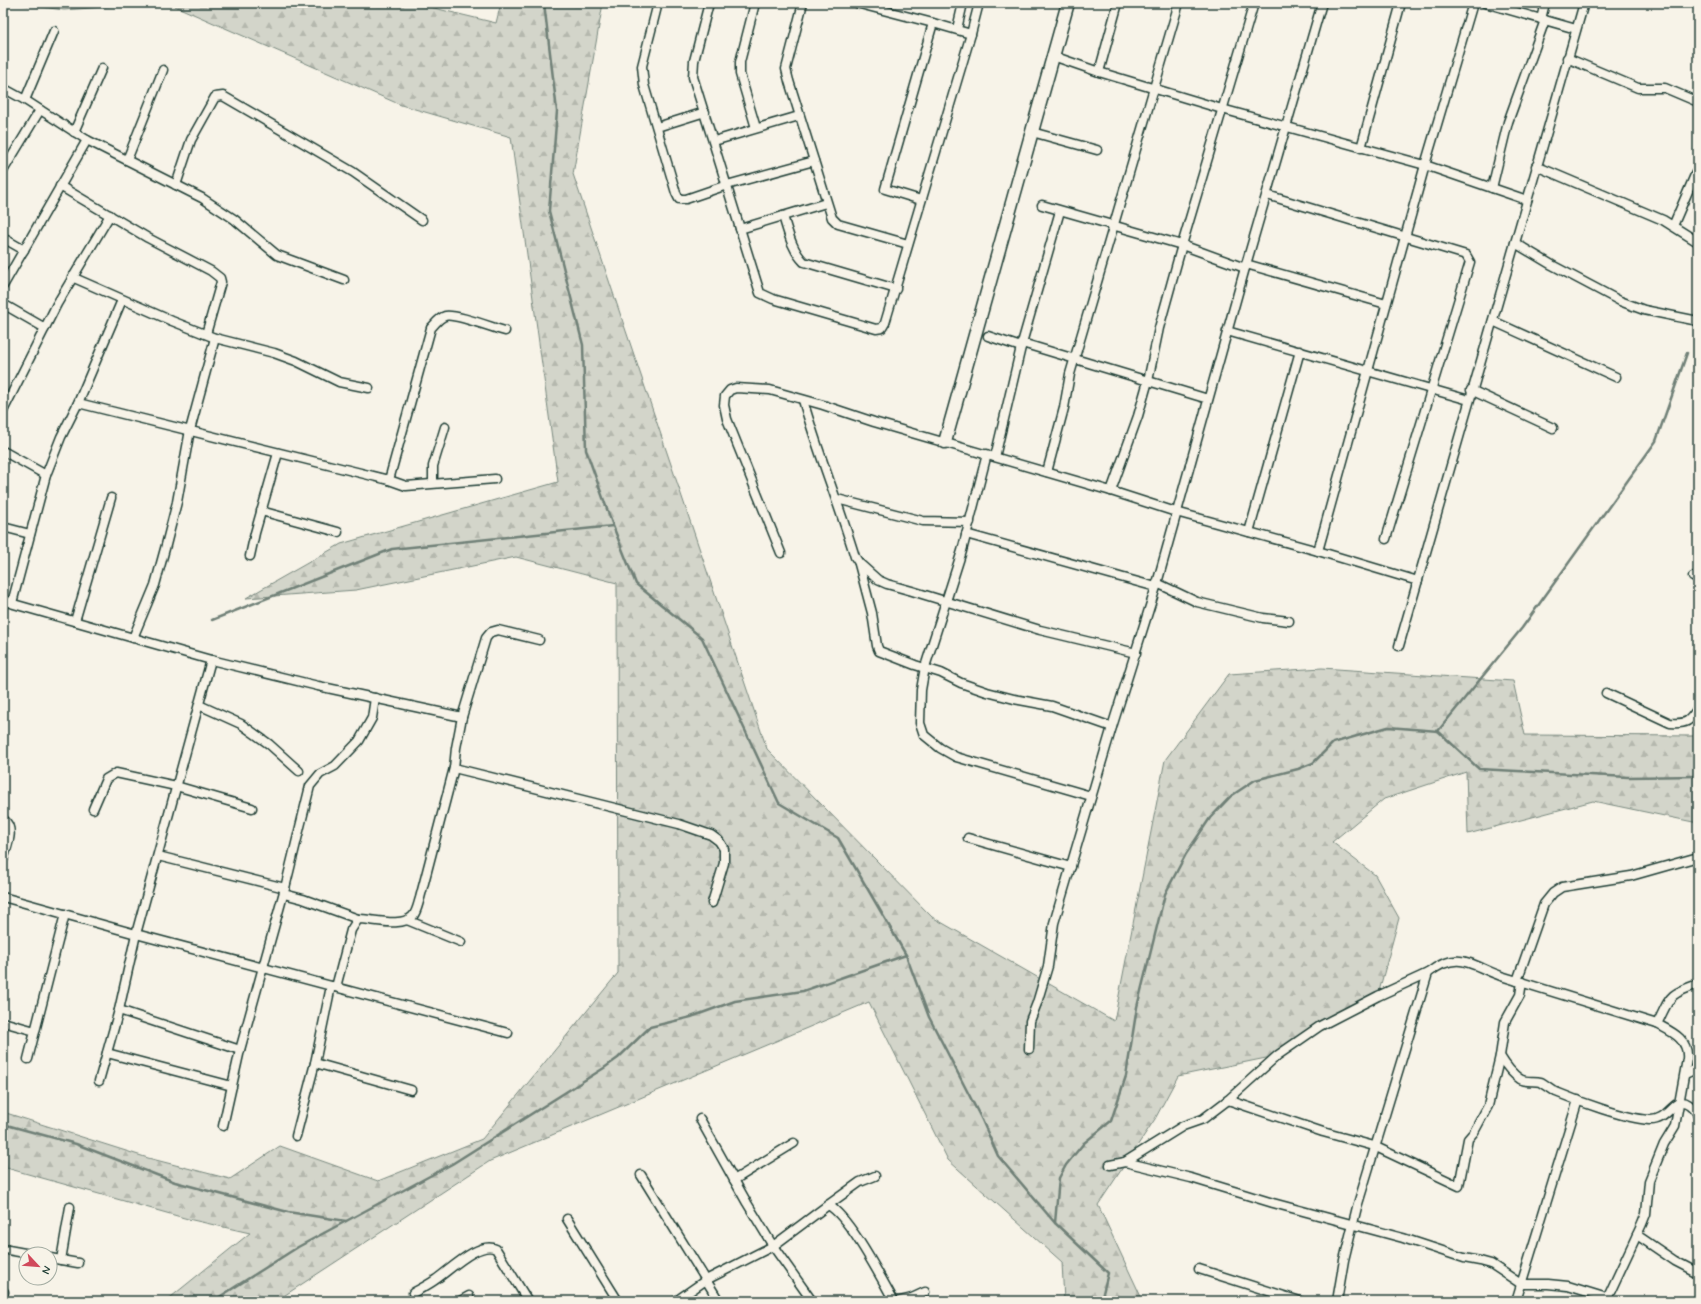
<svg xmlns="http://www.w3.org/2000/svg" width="1701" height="1304" viewBox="0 0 1701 1304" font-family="Mynerve,sans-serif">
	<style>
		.forest { fill: url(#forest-firs); stroke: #79897f }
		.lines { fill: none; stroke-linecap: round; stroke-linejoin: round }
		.stream { stroke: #6f8077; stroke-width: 2.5 }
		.street-casing { stroke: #1f3d34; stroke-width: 11 }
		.secondary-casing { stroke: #1f3d34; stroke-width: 15 }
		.street { stroke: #f7f3e8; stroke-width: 8 }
		.secondary { stroke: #f7f3e8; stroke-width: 12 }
	</style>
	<defs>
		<pattern id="forest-firs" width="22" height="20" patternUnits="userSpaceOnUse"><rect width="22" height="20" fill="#d3d5ca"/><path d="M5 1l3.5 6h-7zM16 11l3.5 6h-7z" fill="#b5b8ae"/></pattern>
	</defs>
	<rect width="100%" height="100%" fill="#f7f3e8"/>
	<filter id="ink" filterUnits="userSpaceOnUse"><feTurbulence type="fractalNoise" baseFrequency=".025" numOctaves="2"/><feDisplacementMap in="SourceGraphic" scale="8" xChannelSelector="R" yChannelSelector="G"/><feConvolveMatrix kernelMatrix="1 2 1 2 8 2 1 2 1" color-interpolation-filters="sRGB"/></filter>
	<g filter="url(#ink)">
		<g class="forest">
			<polygon points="11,3 158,3 64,10"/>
			<polygon points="168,3 413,3 496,23 501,3 603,3 573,174 767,749 932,917 1114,1021 1165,760 1229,674 1322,668 1513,681 1525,735 1698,736 1698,823 1593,801 1468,834 1466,772 1384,799 1332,842 1375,875 1399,918 1378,995 1271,1057 1178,1076 1155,1119 1098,1205 1143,1301 1064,1301 1062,1262 948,1160 869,1002 490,1161 276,1301 166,1301 250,1233 188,1219 3,1167 3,1112 148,1158 230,1179 280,1146 378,1181 482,1139 618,973 617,583 516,557 356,590 246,598 341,544 558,482 511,137 401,105"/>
		</g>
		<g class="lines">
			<g class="stream">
				<polyline points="544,3 557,111 549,211 583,345 586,450 613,526 636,584 702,638 779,803 838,838 906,955 929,1017 982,1120 998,1156 1055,1223 1108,1273 1101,1301"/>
				<polyline points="212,620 392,549 613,526"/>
				<polyline points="1438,731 1522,628 1656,441 1687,353"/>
				<polyline points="3,1124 76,1144 175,1182 288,1212 346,1221"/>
				<polyline points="1055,1223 1059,1178 1066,1165 1084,1143 1111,1121 1126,1076 1137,1007 1165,894 1186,854 1210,818 1231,796 1255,780 1298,769 1313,763 1333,743 1388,727 1438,731 1479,769 1628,777 1698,776"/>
				<polyline points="213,1301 298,1247 452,1164 604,1068 618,1058 650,1027 691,1017 735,1001 803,991 906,955"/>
			</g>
			<defs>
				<g id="street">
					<polyline points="658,3 642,66 644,85 676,193 679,199 686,199 727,185 814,161"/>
					<polyline points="709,3 694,61 693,77 760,293 773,299 876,329 882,328 885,323 971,34 979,3"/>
					<polyline points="755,3 740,62 740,74 756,128"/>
					<polyline points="803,3 786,69 789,81 832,218 838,224 908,244"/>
					<polyline points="856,3 933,23 885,189 921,200"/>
					<polyline points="1485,3 1576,29"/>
					<polyline points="1541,19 1545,3"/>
					<polyline points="933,23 971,34"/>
					<polyline points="957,29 963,3"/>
					<polyline points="1053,56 1099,72 1222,109 1425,165 1527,200"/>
					<polyline points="1567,58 1638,88 1665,88 1698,102"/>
					<polyline points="1099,72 1118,3"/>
					<polyline points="3,88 25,100 87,140 202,198 234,219 277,255 344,280"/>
					<polyline points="25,100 54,31"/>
					<polyline points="657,127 705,112"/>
					<polyline points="74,132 102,68"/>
					<polyline points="1032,132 1097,150"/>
					<polyline points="714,141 799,116"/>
					<polyline points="1361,148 1401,3"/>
					<polyline points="127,160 163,70"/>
					<polyline points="1536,166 1663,220 1698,242"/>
					<polyline points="3,171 40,110"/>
					<polyline points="176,185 191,140 215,97 223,96 353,172 422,220"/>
					<polyline points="60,186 148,238 211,271 220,278 221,282 206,334"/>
					<polyline points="1492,188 1508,122 1545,20"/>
					<polyline points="1267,195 1466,255 1470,262 1386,539"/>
					<polyline points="1042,205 1182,245 1245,268"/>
					<path d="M783,216C788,232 792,250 804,262L896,289"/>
					<polyline points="1673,226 1698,168"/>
					<polyline points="740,229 826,203"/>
					<polyline points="3,238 24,250"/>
					<polyline points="1515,243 1552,265 1620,301 1644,310 1698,321"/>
					<polyline points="1246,264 1386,304"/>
					<polyline points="72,277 172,321 215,338 274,353 296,361 339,382 369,388"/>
					<polyline points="3,286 87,140"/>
					<polyline points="3,304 45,328"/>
					<polyline points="1493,321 1616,377"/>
					<polyline points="1227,331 1469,400"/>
					<polyline points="988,336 1021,347"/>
					<polyline points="1022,343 1208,399"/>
					<polyline points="1471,390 1553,428"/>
					<path d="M803,400C818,453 839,504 855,557L859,563L878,580L887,584L912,591L1040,630L1136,653"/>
					<path d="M78,403L389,480L431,328C435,324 439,318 445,316C453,313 494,328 505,331"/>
					<polyline points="3,411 57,304 110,215"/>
					<polyline points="3,451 46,475"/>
					<polyline points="987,454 962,551 925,667 921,690 920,723 924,735 940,748 956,757 1091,796"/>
					<polyline points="995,457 1022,343 1060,211"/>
					<polyline points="1047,472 1064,408 1070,374 1179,3"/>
					<polyline points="389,480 406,486 495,479"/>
					<polyline points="433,483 433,466 445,427"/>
					<polyline points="1111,491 1138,416 1148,381 1159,328 1182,245 1254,3"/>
					<polyline points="837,499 923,521 970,522"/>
					<polyline points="261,511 338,532"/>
					<polyline points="3,527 30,534"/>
					<polyline points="1249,532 1300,351"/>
					<polyline points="966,534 1156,587"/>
					<polyline points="1318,551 1425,165 1473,3"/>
					<polyline points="781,553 727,419 724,405 725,396 730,390 736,388 770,390 823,405 874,422 1111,491 1176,512 1318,551 1418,581"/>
					<polyline points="250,556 255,533 278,453"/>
					<polyline points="859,564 872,613 877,646 879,651 915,665 941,673 961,683 987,692 1014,699 1052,706 1112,727"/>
					<polyline points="1693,577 1698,578"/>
					<polyline points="1157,583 1197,602 1263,618 1289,621"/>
					<polyline points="3,601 211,660 318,686 462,717"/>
					<polyline points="12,603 46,475 61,437 78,403 122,300"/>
					<polyline points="75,621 111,498"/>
					<polyline points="133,638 155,585 166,545 177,502 190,430 215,338"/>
					<polyline points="539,640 498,630 491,632 486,638 462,717 456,748 454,768 679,824 711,835 719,841 724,849 724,863 712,903"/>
					<polyline points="1399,646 1584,3"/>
					<path d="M1606,693L1670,723C1687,724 1689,722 1698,708"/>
					<polyline points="199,705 241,724 269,744 299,771"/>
					<polyline points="93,809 106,779 116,773 176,786 252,808"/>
					<path d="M3,819C16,828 7,846 3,860"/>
					<polyline points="968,838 1071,867"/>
					<polyline points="158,856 285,888"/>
					<polyline points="284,894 303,899 358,919"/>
					<polyline points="3,897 136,934 508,1033"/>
					<polyline points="407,920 461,942"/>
					<polyline points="1517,981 1544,904 1553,893 1562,887 1631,876 1698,857"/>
					<polyline points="331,986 315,1063 411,1090"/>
					<path d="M336,987L351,930L358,919C373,919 402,928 413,916C417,911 418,904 420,898L454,768"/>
					<polyline points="119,1010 240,1050"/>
					<polyline points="3,1022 35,1031"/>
					<path d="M1657,1024C1671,996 1667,995 1698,984"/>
					<polyline points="1029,1049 1030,1021 1037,1003 1048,966 1054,923 1112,727 1156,587 1245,268 1322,3"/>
					<polyline points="107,1053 232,1086"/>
					<path d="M1500,1056C1506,1066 1511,1073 1520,1079C1527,1083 1534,1080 1541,1082C1546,1085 1551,1089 1556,1092C1580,1102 1624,1118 1649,1120C1673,1122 1675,1083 1698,1114"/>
					<polyline points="28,1059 65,914"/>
					<polyline points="1685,1074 1698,1068"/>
					<polyline points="99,1081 119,1010 136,934 211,660"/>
					<polyline points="1228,1100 1323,1132 1374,1146 1459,1186 1468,1139 1474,1132 1488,1106 1500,1056 1505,1022 1520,995 1522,982"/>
					<polyline points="700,1119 747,1203 773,1246 812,1301"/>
					<polyline points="223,1126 240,1050 285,888 310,786 320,774 335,766 359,741 372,718 375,698"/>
					<polyline points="296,1136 315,1063"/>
					<polyline points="1125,1162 1191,1178 1273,1203 1403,1238 1464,1258 1480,1261 1491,1264 1521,1284 1548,1284 1568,1286 1607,1298"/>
					<polyline points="1110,1165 1125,1162 1183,1126 1203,1119 1228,1100 1278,1055 1320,1026 1378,996 1428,973"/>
					<polyline points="641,1175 719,1301"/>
					<polyline points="734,1180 794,1143"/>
					<polyline points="828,1205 860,1182 875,1176"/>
					<polyline points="567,1219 618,1301"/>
					<polyline points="1637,1235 1675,1261 1698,1273"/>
					<polyline points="3,1249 30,1254"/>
					<polyline points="50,1258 78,1263"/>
					<polyline points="61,1260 70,1207"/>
					<polyline points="1199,1269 1300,1301"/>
					<polyline points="3,1292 4,1292"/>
					<path d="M413,1293C420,1289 428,1285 435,1280C449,1271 479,1240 496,1249L528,1301"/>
					<polyline points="460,1301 469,1296"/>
					<path d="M676,1301L706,1280L773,1246L828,1205C849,1216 881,1278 894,1301"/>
					<polyline points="900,1301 912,1298 925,1292"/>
					<path d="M1337,1301L1344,1260L1357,1207L1428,973C1459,949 1472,966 1501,976L1657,1024C1672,1032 1689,1039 1687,1059L1675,1126L1664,1144L1649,1181L1646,1214L1642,1224L1606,1301"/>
					<polyline points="1516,1301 1578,1100"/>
				</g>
				<polyline id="secondary" points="945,442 1068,3"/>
			</defs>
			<use href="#street" class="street-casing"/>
			<use href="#secondary" class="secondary-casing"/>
			<use href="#street" class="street"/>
			<use href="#secondary" class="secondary"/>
		</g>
	</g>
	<rect width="1701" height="1304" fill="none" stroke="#f7f3e8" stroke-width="16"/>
	<rect x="8" y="8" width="1685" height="1288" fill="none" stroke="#1f3d34" stroke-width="1.5" filter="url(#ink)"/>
	<g transform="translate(38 1266) rotate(116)"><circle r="19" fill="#f7f3e8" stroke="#a1aaa0"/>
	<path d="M0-3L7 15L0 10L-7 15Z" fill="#d1495b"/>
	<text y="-6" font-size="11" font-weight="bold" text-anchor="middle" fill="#1f3d34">N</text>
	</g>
</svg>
